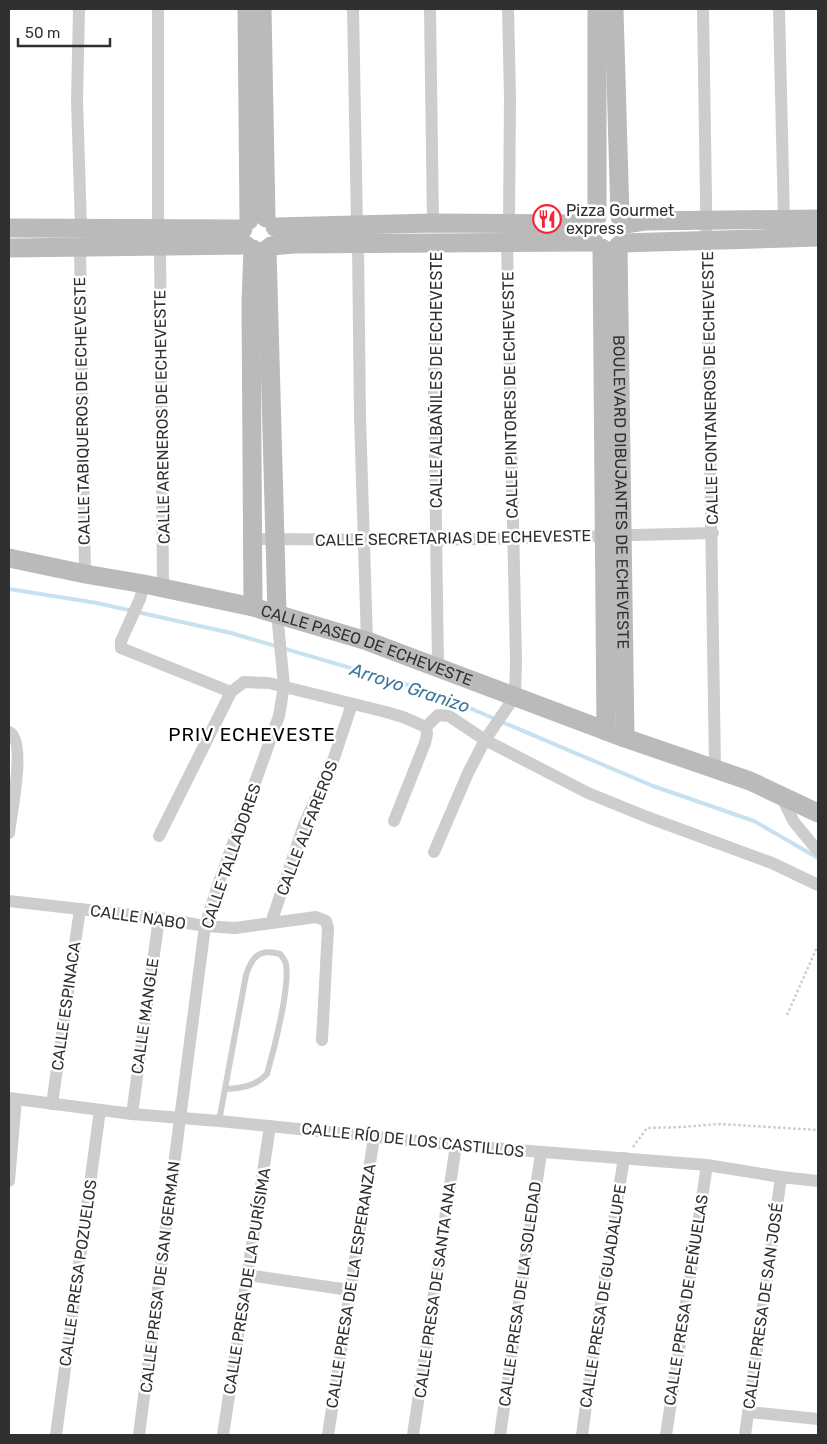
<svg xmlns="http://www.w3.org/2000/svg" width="827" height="1444" viewBox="0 0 827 1444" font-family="Rubik,sans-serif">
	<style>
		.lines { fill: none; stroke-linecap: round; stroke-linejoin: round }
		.stream { stroke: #c8e1f0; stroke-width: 4 }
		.path { stroke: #cdcdcd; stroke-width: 2.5; stroke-dasharray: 2.5 2.5; stroke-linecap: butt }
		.lane { stroke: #cdcdcd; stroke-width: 6 }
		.street { stroke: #cdcdcd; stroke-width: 12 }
		.secondary { stroke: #bababa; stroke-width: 19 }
		.labels { text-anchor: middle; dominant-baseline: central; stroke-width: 5; stroke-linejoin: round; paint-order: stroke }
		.poi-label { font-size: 16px; fill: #303030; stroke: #fff; text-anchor: start }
		.street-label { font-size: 16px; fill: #303030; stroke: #fff }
		.water-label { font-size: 18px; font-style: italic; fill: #36779b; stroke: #fff }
		.quarter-label { font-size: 19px; letter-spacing: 1px; fill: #000; stroke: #fff }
	</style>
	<rect width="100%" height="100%" fill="#fff"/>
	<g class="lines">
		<g class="stream">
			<polyline points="9,589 97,603 231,633 433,692 495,719"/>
			<polyline points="502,722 653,786 754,821 818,858"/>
		</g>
		<g class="path">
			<polyline points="787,1015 818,945"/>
			<polyline points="633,1147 647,1128 682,1127 720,1124 818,1130"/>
		</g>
		<path class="lane" d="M219,1121L246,975C252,957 259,948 280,954C283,958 285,960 286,964C290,987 274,1050 267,1074C256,1086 242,1088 226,1089"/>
		<g class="street">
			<polyline points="79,9 77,100 81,228"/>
			<polyline points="158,9 158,228"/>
			<polyline points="353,9 357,225"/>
			<polyline points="430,9 433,223"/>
			<polyline points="508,9 510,97 509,223"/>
			<polyline points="703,9 715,768"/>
			<polyline points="779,9 784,220"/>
			<polyline points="435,243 434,390 438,667"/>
			<polyline points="358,244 360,417 367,641"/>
			<polyline points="160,246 163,588"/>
			<polyline points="80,247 85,574"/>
			<polyline points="253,539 437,540 713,533"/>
			<polyline points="144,584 140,599 121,641 121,648 231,692"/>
			<polyline points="426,727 438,715 449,716 485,740 588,793 647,817 772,863 818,885"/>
			<path d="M9,732C27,739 11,815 9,833"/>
			<polyline points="780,794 794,822 818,851"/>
			<polyline points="394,821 425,743 427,734 426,727"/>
			<polyline points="159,836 231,692 244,682 269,683 386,712 403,717 426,727"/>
			<polyline points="434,852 468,773 485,740 515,696 516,661 507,243"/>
			<polyline points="9,901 159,918 205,926 235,928 316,917 326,921 328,928 322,1040"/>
			<polyline points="271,923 304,825 334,758 352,704"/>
			<polyline points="9,1098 132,1114 219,1121 456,1145 707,1165 781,1177 818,1181"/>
			<polyline points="52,1104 80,909"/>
			<polyline points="132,1114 159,918"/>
			<polyline points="9,1181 16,1099"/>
			<polyline points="247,1275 349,1290"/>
			<polyline points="749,1412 818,1419"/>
			<polyline points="56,1435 100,1110"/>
			<polyline points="139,1435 205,926 218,885 279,716 284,686 277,613"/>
			<polyline points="223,1435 270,1126"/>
			<polyline points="328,1435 374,1137"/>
			<polyline points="413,1435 456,1145"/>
			<polyline points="500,1435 541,1153"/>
			<polyline points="582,1435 594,1346 624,1158"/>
			<polyline points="666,1435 707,1165"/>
			<polyline points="745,1435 781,1177"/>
		</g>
		<g class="secondary">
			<polyline points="247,9 249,220"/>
			<polyline points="262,9 266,218"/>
			<polyline points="614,9 620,217"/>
			<polyline points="597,217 597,9"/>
			<polyline points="625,224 645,221 818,219"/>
			<polyline points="275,227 433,223 592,224"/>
			<polyline points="9,228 243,229"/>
			<polyline points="622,243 818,237"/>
			<polyline points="271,246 294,244 594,242"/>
			<path id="s1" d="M618,246L625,738"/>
			<polyline points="9,248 246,245"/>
			<polyline points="602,248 606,731"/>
			<polyline points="253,249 251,302 253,607"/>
			<polyline points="267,249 277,613"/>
			<path id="s2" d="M9,558L85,574L144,584L253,607L367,641L625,738L750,781L818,813"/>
		</g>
	</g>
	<defs>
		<symbol id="restaurant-ring" viewBox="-11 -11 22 22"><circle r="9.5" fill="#fff" stroke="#f5253a" stroke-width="1.5"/><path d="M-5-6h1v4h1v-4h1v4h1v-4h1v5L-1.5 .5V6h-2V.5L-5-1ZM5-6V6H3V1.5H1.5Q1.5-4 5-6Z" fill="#f5253a"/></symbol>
	</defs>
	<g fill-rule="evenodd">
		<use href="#restaurant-ring" x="531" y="203" width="32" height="32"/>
	</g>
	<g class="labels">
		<g class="poi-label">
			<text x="566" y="210">Pizza Gourmet<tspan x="566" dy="18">express</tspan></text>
		</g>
		<g class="street-label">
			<text transform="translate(436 380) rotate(-90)">CALLE ALBAÑILES DE ECHEVESTE</text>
			<text transform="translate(710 388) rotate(-91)">CALLE FONTANEROS DE ECHEVESTE</text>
			<text transform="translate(510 395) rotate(-91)">CALLE PINTORES DE ECHEVESTE</text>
			<text transform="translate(82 411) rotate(-91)">CALLE TABIQUEROS DE ECHEVESTE</text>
			<text transform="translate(162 417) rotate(-91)">CALLE ARENEROS DE ECHEVESTE</text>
			<text stroke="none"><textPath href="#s1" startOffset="246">BOULEVARD DIBUJANTES DE ECHEVESTE</textPath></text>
			<text transform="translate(453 538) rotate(-1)">CALLE SECRETARIAS DE ECHEVESTE</text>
			<text stroke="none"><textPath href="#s2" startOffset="369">CALLE PASEO DE ECHEVESTE</textPath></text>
			<text transform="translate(307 828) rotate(-69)">CALLE ALFAREROS</text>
			<text transform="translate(231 856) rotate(-71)">CALLE TALLADORES</text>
			<text transform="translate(138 917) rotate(8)">CALLE NABO</text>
			<text transform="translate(66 1006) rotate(-82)">CALLE ESPINACA</text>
			<text transform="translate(145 1016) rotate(-82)">CALLE MANGLE</text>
			<text transform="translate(413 1140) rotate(6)">CALLE RÍO DE LOS CASTILLOS</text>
			<text transform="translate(78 1273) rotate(-82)">CALLE PRESA POZUELOS</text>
			<text transform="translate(160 1277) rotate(-83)">CALLE PRESA DE SAN GERMAN</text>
			<text transform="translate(247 1281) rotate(-81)">CALLE PRESA DE LA PURÍSIMA</text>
			<text transform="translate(351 1286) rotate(-81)">CALLE PRESA DE LA ESPERANZA</text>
			<text transform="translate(435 1290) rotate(-82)">CALLE PRESA DE SANTA ANA</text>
			<text transform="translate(520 1294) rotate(-82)">CALLE PRESA DE LA SOLEDAD</text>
			<text transform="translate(603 1296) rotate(-81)">CALLE PRESA DE GUADALUPE</text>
			<text transform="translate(686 1300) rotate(-81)">CALLE PRESA DE PEÑUELAS</text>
			<text transform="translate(763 1306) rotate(-82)">CALLE PRESA DE SAN JOSÉ</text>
		</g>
		<g class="water-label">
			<text transform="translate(410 688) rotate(18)">Arroyo Granizo</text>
		</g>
		<g class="quarter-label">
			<text x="252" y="734">PRIV ECHEVESTE</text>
		</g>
	</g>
	<rect width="827" height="1444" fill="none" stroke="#303030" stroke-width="20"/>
	<path d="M18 38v8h92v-8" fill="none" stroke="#303030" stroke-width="2.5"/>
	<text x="25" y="38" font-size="15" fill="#303030" stroke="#ffffff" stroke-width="4" paint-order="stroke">50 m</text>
</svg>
